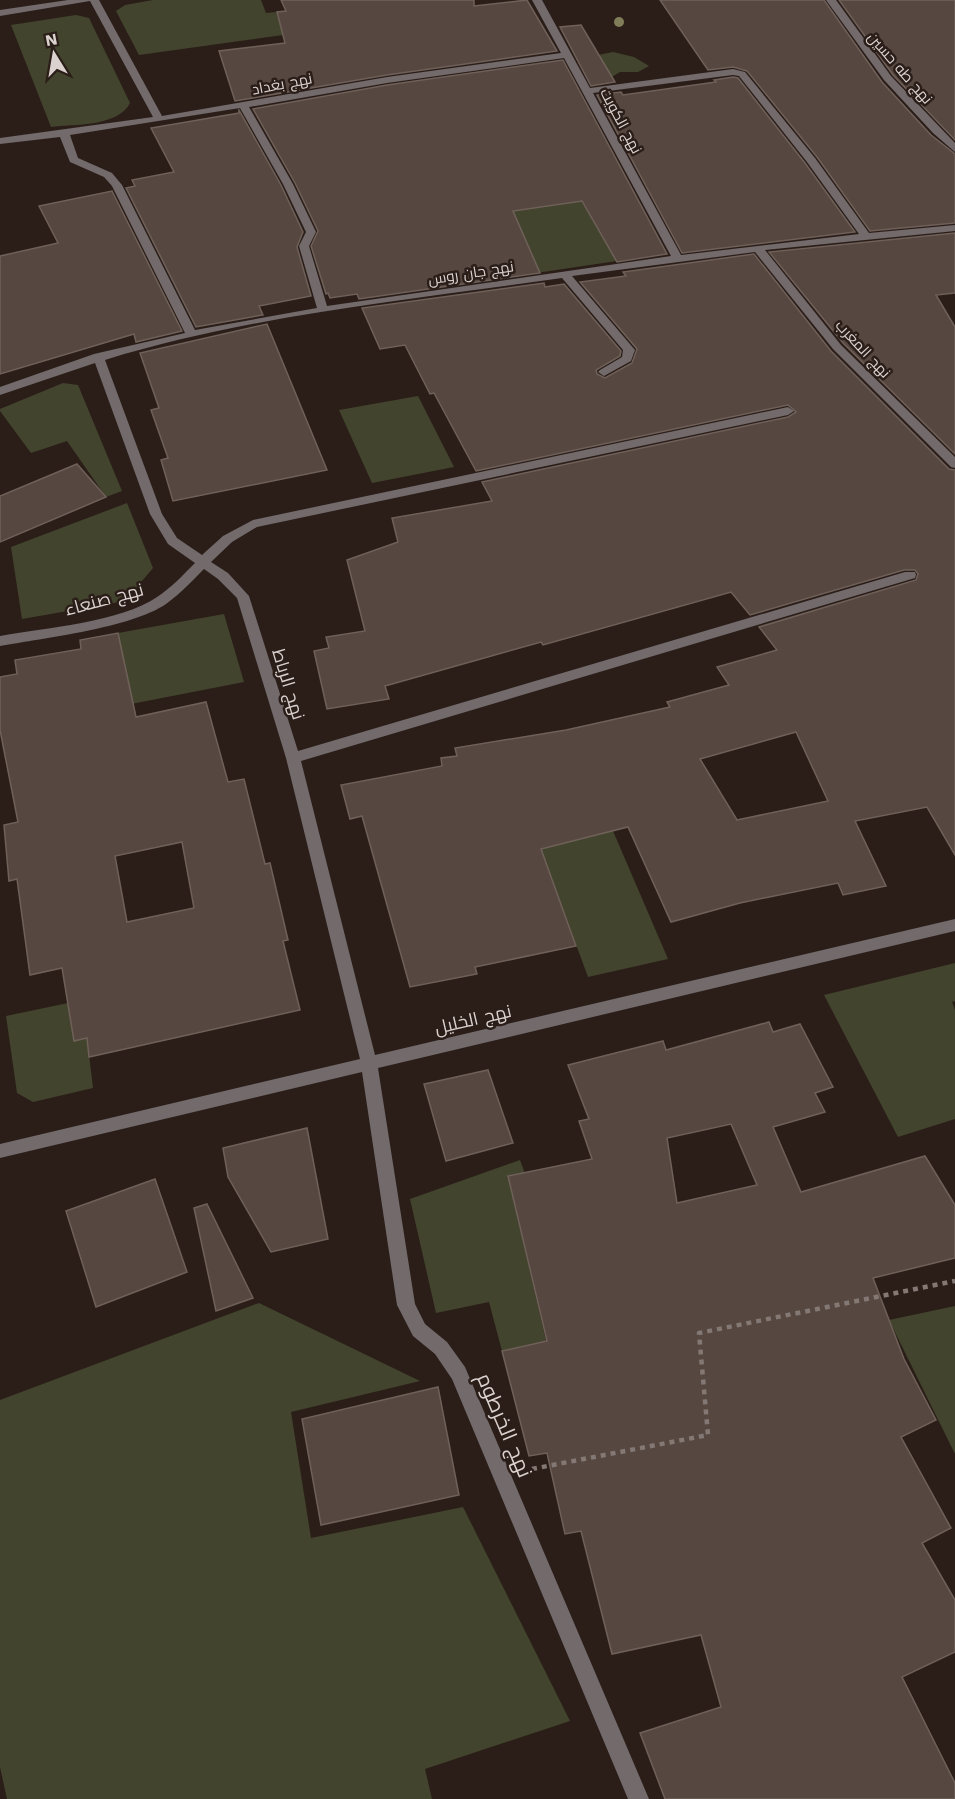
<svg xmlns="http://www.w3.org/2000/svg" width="955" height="1799" viewBox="0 0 955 1799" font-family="'Work Sans',Cairo,sans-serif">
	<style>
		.green { fill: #42442d }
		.building { fill: #564841; stroke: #6f6159; stroke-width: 1.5; fill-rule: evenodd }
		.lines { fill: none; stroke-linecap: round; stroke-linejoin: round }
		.path { stroke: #837874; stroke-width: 4.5; stroke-dasharray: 5 5; stroke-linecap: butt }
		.minor { fill: #726a6b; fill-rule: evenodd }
		.tree { fill: #807d59 }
		.labels { text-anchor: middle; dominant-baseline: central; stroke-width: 5; stroke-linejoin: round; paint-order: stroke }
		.far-street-label { font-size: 15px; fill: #dbd2cf; stroke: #2b1e19 }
		.street-label { font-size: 18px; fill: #dbd2cf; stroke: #2b1e19 }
		.near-street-label { font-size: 21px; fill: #dbd2cf; stroke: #2b1e19 }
	</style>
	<rect width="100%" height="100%" fill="#2b1e19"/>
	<g class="green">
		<polygon points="153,0 261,0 266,13 277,12 283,35 139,55 116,11 125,5"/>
		<path d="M76,15L89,18L130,103C118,127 74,124 51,127L11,25Z"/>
		<polygon points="613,52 634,57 649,66 638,72 620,72 610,78 598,55"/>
		<polygon points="582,201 617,261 536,273 513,211"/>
		<polygon points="63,383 78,385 122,491 106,497 67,441 31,453 0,411 0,409"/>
		<polygon points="418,396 454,467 372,483 339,410"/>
		<polygon points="127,503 153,568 125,601 22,619 11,547"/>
		<polygon points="224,614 244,682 126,705 127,676 118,633"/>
		<polygon points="613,831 668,959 588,977 541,849"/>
		<polygon points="955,963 955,1001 952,1002 955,1010 955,1119 898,1137 824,995"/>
		<polygon points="68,1003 74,1041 87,1038 93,1088 33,1102 17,1093 6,1016"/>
		<polygon points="520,1160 535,1201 515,1206 546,1341 502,1351 489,1302 436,1313 410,1199"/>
		<polygon points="259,1303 420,1381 291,1412 311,1538 463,1507 570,1721 425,1769 432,1799 7,1799 0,1767 0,1400"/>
		<polygon points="955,1306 955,1454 889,1320"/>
	</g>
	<g class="building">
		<polygon points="281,0 474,0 474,6 527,0 557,51 387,75 235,101 219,51 285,43 277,12 286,11"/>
		<polygon points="660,0 824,0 882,82 931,135 955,154 955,223 870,231 817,157 747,71 733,67 708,70"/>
		<polygon points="839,0 955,0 955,140 893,75"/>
		<polygon points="581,25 615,82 591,86 560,27"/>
		<polygon points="563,60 667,254 617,262 582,201 513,211 540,273 359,299 357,294 330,298 328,293 326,294 311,246 318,231 295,183 253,109 387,85"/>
		<polygon points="733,77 738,78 805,163 855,232 682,253 597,95 621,92 623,95 716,82 714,80"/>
		<polygon points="239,110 281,185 303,232 297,247 311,296 259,306 263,315 196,327 126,188 135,186 132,180 174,172 151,128 239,113"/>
		<polygon points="112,191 182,331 136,342 134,334 0,374 0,256 58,243 39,206"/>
		<polygon points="955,233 955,293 936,295 955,327 955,454 843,343 769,252"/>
		<path d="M754,254L831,351L949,469L955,470V855L927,807L855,821L886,886L843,895L838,883L740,903L671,922L628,827L541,849L576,946L475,967L477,974L410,987L362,816L350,819L341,785L442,766L441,758L457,756L455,748L566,730L670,707L667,702L729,685L717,667L777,650L759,627L916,580L918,574L915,570H904L750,615L731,592L543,645L541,642L385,686L389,699L327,709L314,651L329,648L326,637L365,631L347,560L398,542L392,518L492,501L482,482L788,417L796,412L788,405L476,471L434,393L430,394L405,345L380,349L362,308L544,283L545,287L564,284L621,351L620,356L596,370L597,374L605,378L632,363L637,349L580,282L626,276L623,272ZM796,732L828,801L737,820L700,759Z"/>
		<polygon points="267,324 327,470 173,501 161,460 168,458 151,410 159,408 140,353"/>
		<polygon points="77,464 106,497 0,542 0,496"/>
		<path d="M118,633L136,717L206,702L228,782L244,779L265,864L270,863L288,940L283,941L300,1010L89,1057L87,1038L74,1041L62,968L30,975L17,879L9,881L4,825L18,822L0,730V677L17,674L15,660L81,649L80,640ZM182,842L194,908L127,922L115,856Z"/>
		<path d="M769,1022L773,1032L800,1024L833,1087L815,1093L825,1112L773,1127L801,1192L925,1156L955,1205V1258L873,1278L904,1359L936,1420L901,1437L951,1528L922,1543L955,1600V1652L902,1677L955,1783V1799H665L640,1733L721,1707L701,1635L612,1654L581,1531L565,1534L547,1453L529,1456L502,1351L547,1341L508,1176L592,1159L579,1121L589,1119L568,1065L663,1041L666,1050ZM731,1124L757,1185L677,1203L667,1138Z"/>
		<polygon points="488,1070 513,1143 446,1161 424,1084"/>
		<polygon points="307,1128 328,1239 271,1252 228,1177 223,1148"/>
		<polygon points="155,1179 187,1272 96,1307 66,1211"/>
		<polygon points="207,1204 253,1298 216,1311 194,1208"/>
		<polygon points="438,1387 459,1495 321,1525 302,1419"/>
	</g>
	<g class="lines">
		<polyline class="path" points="532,1469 708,1435 699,1333 955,1281"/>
		<g class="minor">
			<path d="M68,0H99L162,116L387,77L561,53L532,0H542L590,88L733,69L745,72L815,158L869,233L955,225V231L765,250L841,345L955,457V468L951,467L833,349L755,252L572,276L635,350L631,361L604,376L598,372L600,370L622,357L623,350L562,278C412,300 250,315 105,360L162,514L177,538L202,555L223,536L253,520L788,407L794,411L788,415L257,527L232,542L211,562L228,573L249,596L298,751L905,572H915L916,575L915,578L301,761L375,1055L955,919V931L378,1068L415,1304L425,1324L447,1342L465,1367L649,1799H628L452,1379L435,1354L413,1336L397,1305L362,1072L0,1158V1144L360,1059L286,758L237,598L218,579L204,569C192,581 180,594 166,604C131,628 44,638 0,646V636C44,628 121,622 157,597C171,588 183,575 195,563L168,544L150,514L95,363L0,395V387L94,354L185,333L112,186L104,177L70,162L60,137L0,144V138L153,117L90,1L0,16V10ZM564,58L671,256L327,306L309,246L316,232L293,184L249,107L387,83ZM733,75L739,76L807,162L859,234L681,255L593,93ZM240,108L283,184L306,232L299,246L317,308L195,330L122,185L112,173L78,158L70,135Z"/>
			<polygon points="826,0 836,0 891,76 955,143 955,152 933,133 884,80"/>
		</g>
	</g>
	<circle class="tree" cx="619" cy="22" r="5"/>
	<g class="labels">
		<g class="far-street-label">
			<text transform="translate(900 68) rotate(49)">نهج طه حسين</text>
			<text transform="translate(282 84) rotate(-11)">نهج بغداد</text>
			<text transform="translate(621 121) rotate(62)">نهج الكويت</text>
			<text transform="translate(471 273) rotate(-9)">نهج جان روس</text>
			<text transform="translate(863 349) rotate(47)">نهج المغرب</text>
		</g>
		<g class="street-label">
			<text transform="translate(104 599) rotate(-15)">نهج صنعاء</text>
			<text transform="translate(289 684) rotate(73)">نهج الرباط</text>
			<text transform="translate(473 1019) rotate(-13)">نهج الخليل</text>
		</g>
		<g class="near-street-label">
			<text transform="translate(505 1425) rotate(67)">نهج الخرطوم</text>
		</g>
	</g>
	<g transform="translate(54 54) rotate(349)" stroke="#2b1e19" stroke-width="4.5" paint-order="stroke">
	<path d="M0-4.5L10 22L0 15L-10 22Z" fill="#dbd2cf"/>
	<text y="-9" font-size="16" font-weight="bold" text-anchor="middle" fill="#dbd2cf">N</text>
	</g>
</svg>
